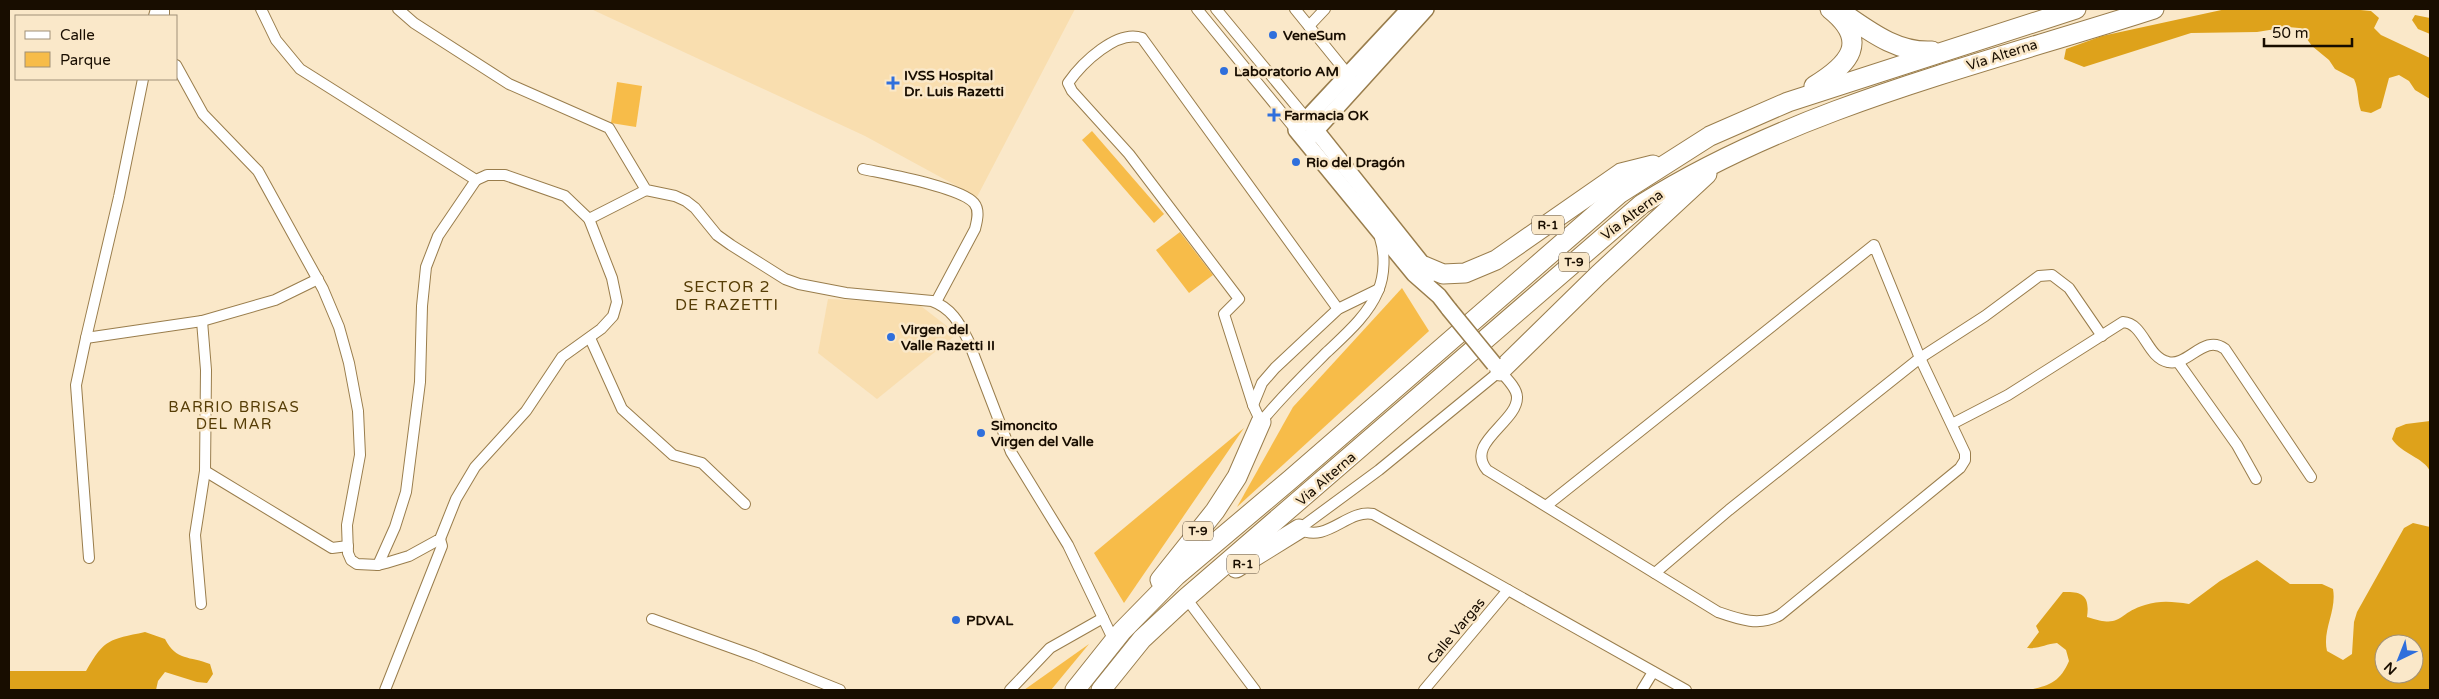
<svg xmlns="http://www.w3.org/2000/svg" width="2439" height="699" viewBox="0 0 2439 699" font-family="'Varela Round',sans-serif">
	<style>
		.built { fill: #f9deaf }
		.green { fill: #f7bc49 }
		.forest { fill: #dea21b; fill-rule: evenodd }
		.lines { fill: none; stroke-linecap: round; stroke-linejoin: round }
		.street-casing { stroke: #997d4c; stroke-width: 12 }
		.secondary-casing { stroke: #997d4c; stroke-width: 18 }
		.highway-casing { stroke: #997d4c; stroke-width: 21 }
		.street { stroke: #fff; stroke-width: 10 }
		.secondary { stroke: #fff; stroke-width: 15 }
		.highway { stroke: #fff; stroke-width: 19 }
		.secondary-bridge-casing { stroke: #997d4c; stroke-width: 18; stroke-linecap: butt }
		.secondary-bridge { stroke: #fff; stroke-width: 15 }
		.poi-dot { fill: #2f6fdc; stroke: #fae8c9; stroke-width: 2 }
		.labels { text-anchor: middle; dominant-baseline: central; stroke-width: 5; stroke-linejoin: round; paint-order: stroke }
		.shield { fill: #fae8c9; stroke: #5c4f3c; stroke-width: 1 }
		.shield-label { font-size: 12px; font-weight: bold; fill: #180d00 }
		.poi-label { font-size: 14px; font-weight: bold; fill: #180d00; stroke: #fae8c9; text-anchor: start }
		.street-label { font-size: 14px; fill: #180d00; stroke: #fae8c9 }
		.neighbourhood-label { font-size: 15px; letter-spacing: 1px; fill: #563d06; stroke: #fae8c9 }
		.quarter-label { font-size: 16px; letter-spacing: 1px; fill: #563d06; stroke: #fae8c9 }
	</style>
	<rect width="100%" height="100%" fill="#fae8c9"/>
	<g class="built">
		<polygon points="591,9 1075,9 977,197 865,136"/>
		<polygon points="828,299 917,303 957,334 877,399 818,353"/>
	</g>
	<g class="green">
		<polygon points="617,82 642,86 636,127 611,123"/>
		<polygon points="1092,131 1164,214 1154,223 1082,140"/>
		<polygon points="1180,232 1213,275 1189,293 1156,250"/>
		<polygon points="1402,288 1429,331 1237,507 1293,407"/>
		<polygon points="1244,428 1124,603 1094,553"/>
		<polygon points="1089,644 1051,690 1024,690"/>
	</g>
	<g class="forest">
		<path d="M2226,9H2350L2371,11L2379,18L2374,28L2381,35L2430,58V99L2415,90L2409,81L2399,75L2389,78L2381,108L2371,113L2361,111C2357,100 2359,90 2354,79L2335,69L2329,60L2312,46L2299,28L2288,27L2257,32L2191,33L2084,67L2064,59L2066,49L2102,36Z"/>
		<polygon points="2415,15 2430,18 2430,34 2418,29 2412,20"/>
		<path d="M2430,421V471C2424,458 2402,454 2392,439L2396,428L2406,424Z"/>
		<path d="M2413,523L2430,527V690H2028C2049,686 2060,682 2069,661L2066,650L2057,643C2046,644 2038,649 2027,648L2039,632L2036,626L2063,592C2083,591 2090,596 2087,617C2124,629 2115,614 2145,605C2161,600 2174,602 2189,604L2220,581L2257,560L2290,584H2322L2333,589C2337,611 2322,630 2327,651L2343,660L2352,654L2354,622L2357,612L2404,528ZM2384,644H2414V674H2384Z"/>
		<path d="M145,632L165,639C176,661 190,656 210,664L213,674L207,683L197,682L165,672L158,681L156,690H9V671H86C105,638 109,640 145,632Z"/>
	</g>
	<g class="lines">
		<defs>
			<g id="street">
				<polyline points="164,9 164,16"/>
				<polyline points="261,9 276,40 300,69 476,180 487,175 505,175 565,196 589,219 646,190"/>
				<path d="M398,9L414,23L509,84L609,128L646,190L675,196L686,201L695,208L717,235L731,245L785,279L799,284L846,293L932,301C951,308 959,322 968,340L1011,452L1068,545L1114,641"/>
				<polyline points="1197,9 1296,130"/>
				<polyline points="1216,9 1307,119"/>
				<polyline points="1295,9 1351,78"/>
				<polyline points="154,16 156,9"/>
				<polyline points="1309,26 1325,9"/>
				<polyline points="176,65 203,114 258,171 323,289 339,327 349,363 358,411 360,455 347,525 348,553 351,560 357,564 378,565 386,563 409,556 440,539 456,499 475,467 526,411 562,357 601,329 613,316 617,302 612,278 589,219"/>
				<polyline points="143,79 119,197 86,338 202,321 275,300 318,279"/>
				<path d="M863,169C886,174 960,187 974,203C980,210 977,221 975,229L936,302"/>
				<path d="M1338,309L1142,38C1117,29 1082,63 1068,83L1072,91L1129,154L1239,299L1224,314L1253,405L1261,422C1281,397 1304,375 1327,352C1346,334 1368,315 1378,291C1385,275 1385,253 1380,238"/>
				<polyline points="86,338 76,385 89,558"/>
				<polyline points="590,338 622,409 673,455 702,463 745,504"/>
				<polyline points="2178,362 2237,445 2256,479"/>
				<polyline points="1253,405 1262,383 1275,368 1338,309 1379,289"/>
				<path d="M1952,424L2008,395L2123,322C2144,323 2147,358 2168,362C2188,367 2204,333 2225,349L2311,477"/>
				<polyline points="205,471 332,548 348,546"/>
				<path d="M1299,529L1379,470L1500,371C1506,378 1517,388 1517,397C1518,422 1464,443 1487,470L1718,612C1738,619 1760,627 1780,615L1960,468L1965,460V453L1920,358L1874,245L1546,506"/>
				<path d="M1299,529C1327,544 1347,509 1373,514L1686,690"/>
				<polyline points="378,565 395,527 406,492 420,382 422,306 426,267 438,236 476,180"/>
				<polyline points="1655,573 1729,510 1920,358 1985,316 2039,276 2052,275 2069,288 2102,336"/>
				<polyline points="1186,598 1255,690"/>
				<polyline points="201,604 195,535 205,471 206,370 202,321"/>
				<polyline points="652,619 755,656 840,690"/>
				<polyline points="385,690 442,546 440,539"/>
				<polyline points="1010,690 1050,648 1103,618"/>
				<polyline points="1424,690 1508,590"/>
				<polyline points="1642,690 1653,672"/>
			</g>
			<g id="secondary">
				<polyline points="1409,9 1296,130 1414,274 1439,296 1449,309"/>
				<polyline points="1307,119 1424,266 1429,275"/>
				<polyline points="1310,137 1426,9"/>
			</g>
			<g id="highway">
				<path d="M1840,11C1868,30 1896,53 1932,51"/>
				<path d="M1814,86C1850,64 1870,41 1830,9"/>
				<polyline points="1424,266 1443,274 1465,273 1496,260 1621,173 1653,165"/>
				<polyline points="1500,371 1598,275 1707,174"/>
				<polyline points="1236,568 1299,529"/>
				<polyline points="1160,580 1215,511 1237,477 1261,422"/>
				<polyline points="1075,690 1122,631 1176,576 1291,479 1619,194 1710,136 1788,102 2076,9"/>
				<path d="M1101,690L1142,639L1186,598L1642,204C1798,106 1981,65 2154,9"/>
			</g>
		</defs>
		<use href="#street" class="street-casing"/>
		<use href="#secondary" class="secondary-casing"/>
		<use href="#highway" class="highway-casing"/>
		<use href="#street" class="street"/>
		<use href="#secondary" class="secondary"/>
		<use href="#highway" class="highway"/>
		<defs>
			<polyline id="secondary-bridge" points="1449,309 1494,364"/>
		</defs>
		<use href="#secondary-bridge" class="secondary-bridge-casing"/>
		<use href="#secondary-bridge" class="secondary-bridge"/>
	</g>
	<g class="poi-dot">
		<circle cx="1273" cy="35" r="5"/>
		<circle cx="1224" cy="71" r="5"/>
		<path d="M890.5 75.5h5v5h5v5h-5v5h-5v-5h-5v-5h5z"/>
		<path d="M1271.5 107.5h5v5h5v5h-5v5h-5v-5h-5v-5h5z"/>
		<circle cx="1296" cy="162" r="5"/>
		<circle cx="891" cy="337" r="5"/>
		<circle cx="981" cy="433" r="5"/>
		<circle cx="956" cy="620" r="5"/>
	</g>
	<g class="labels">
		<g class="shield">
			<rect x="1532" y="215.5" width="32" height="19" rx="4"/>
			<rect x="1559" y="252.5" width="30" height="19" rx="4"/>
			<rect x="1183" y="521.5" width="30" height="19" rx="4"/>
			<rect x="1227" y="554.5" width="32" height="19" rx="4"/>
		</g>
		<g class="shield-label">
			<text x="1548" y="225">R-1</text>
			<text x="1574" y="262">T-9</text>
			<text x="1198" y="531">T-9</text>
			<text x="1243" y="564">R-1</text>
		</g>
		<g class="poi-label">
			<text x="1283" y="35">VeneSum</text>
			<text x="1234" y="71">Laboratorio AM</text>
			<text x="904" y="75">IVSS Hospital<tspan x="904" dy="16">Dr. Luis Razetti</tspan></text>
			<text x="1284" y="115">Farmacia OK</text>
			<text x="1306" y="162">Rio del Dragón</text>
			<text x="901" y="329">Virgen del<tspan x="901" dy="16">Valle Razetti II</tspan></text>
			<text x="991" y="425">Simoncito<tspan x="991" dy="16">Virgen del Valle</tspan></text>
			<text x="966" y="620">PDVAL</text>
		</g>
		<g class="street-label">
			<text transform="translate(2002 55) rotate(-18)">Vía Alterna</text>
			<text transform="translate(1632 215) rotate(-37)">Vía Alterna</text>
			<text transform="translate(1326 479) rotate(-41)">Vía Alterna</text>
			<text transform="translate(1456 631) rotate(-50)">Calle Vargas</text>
		</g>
		<g class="neighbourhood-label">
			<text x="234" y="407">BARRIO BRISAS<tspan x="234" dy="17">DEL MAR</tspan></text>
		</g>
		<g class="quarter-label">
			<text x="727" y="287">SECTOR 2<tspan x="727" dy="18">DE RAZETTI</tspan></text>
		</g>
	</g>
	<rect width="2439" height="699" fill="none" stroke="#180d00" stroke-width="20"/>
	<rect x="15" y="15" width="162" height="65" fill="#fae8c9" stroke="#a09079"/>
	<rect x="25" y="31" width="25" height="8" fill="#ffffff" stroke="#a09079"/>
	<text x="60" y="40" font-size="15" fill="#180d00">Calle</text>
	<rect x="25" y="52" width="25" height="15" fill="#f7bc49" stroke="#a09079"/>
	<text x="60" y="65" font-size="15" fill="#180d00">Parque</text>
	<g transform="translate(2399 659) rotate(223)"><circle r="24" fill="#fae8c9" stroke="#a09079"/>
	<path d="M0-4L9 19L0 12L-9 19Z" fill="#2f6fdc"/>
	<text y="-8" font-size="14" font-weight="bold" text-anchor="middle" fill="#180d00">N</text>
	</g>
	<path d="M2264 38v8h88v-8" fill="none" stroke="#180d00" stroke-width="2.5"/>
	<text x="2272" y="38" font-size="15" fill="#180d00" stroke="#fae8c9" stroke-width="4" paint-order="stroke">50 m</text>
</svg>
